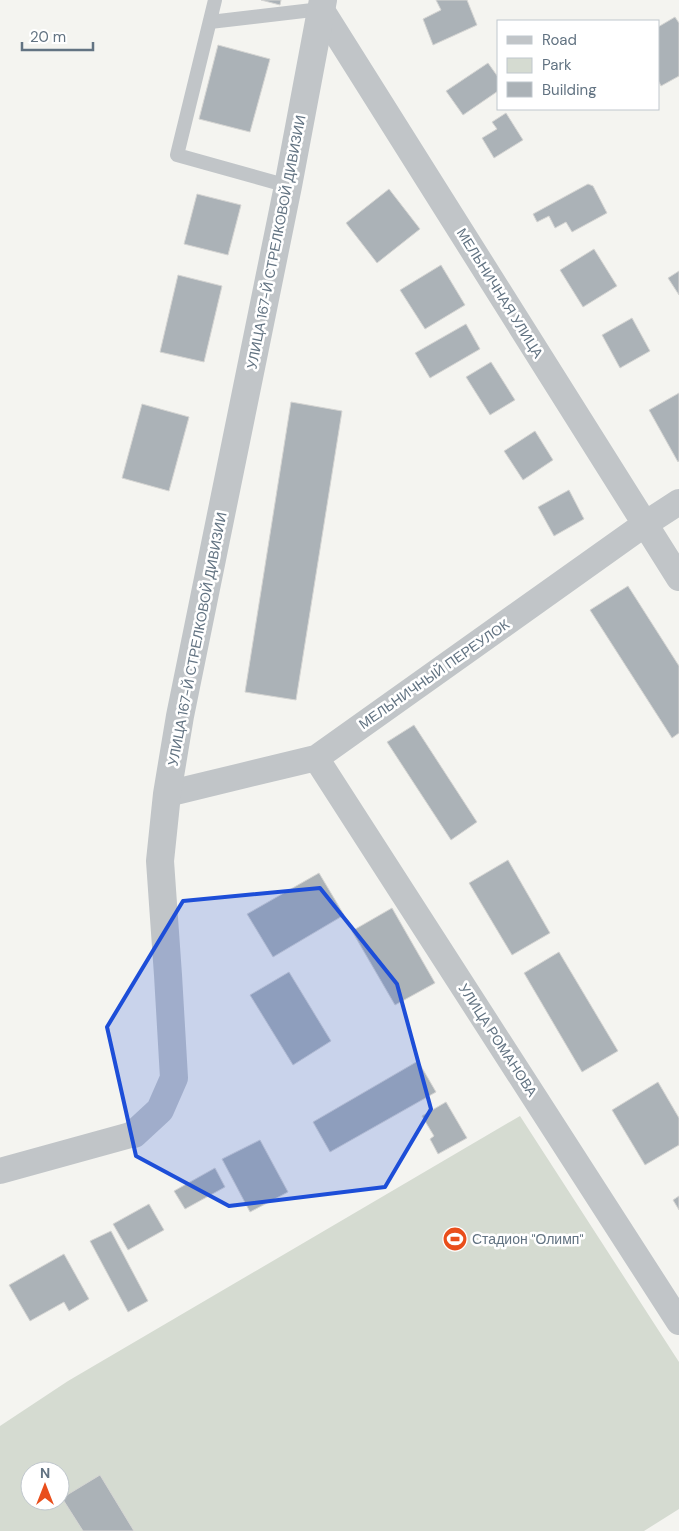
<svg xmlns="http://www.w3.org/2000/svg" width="679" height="1531" viewBox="0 0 679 1531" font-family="'DM Sans',sans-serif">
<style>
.green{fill:#d5dbd1;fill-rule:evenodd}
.building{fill:#abb2b7;stroke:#d5d5d3}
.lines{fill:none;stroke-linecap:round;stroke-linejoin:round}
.service{stroke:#c1c5c8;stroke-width:14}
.minor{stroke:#c1c5c8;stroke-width:26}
.tertiary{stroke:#c1c5c8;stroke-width:28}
.marked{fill:#1d4ed8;fill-opacity:0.2;stroke:#1d4ed8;stroke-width:4;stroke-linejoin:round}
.labels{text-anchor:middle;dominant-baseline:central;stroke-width:5;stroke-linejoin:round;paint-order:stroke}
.street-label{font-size:14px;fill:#627382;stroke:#fff}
.poi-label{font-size:14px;fill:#627382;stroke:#fff;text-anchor:start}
</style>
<rect width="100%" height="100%" fill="#f4f4f0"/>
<!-- green -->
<path class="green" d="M 520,1116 L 679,1362 L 679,1509 L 644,1531 L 0,1531 L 0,1426 L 68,1381 ZM 30,1471 L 60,1471 L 60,1501 L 30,1501 Z"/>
<!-- building -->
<path class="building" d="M 261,0 L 281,0 L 280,5 Z
M 436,0 L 467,0 L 477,25 L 433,45 L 423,19 L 441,10 Z
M 675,17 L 679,23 L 679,76 L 661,86 L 658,80 L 658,27 Z
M 218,45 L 270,59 L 250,132 L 199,119 Z
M 488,63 L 498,77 L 498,91 L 463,115 L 446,91 Z
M 506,113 L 523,140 L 494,158 L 482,138 L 497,129 L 492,122 Z
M 588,184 L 593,186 L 607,213 L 572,232 L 566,222 L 555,228 L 549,216 L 537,222 L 533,214 Z
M 389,189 L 420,229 L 377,263 L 346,223 Z
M 197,194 L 241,205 L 228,255 L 184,244 Z
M 594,249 L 617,286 L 583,307 L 560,270 Z
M 441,265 L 465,305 L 425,329 L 400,290 Z
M 679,271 L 679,295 L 668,278 Z
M 178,275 L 222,286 L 204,362 L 160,352 Z
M 632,318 L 650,351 L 620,368 L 602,335 Z
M 466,324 L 480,349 L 430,378 L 415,353 Z
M 491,362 L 515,400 L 490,415 L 466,377 Z
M 679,393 L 679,461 L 678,462 L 649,410 Z
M 291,402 L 342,411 L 296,700 L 245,692 Z
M 142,404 L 189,417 L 169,491 L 122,478 Z
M 535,431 L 553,460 L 523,480 L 504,451 Z
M 569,490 L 584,519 L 554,536 L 538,507 Z
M 628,586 L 679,666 L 679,733 L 672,738 L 590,610 Z
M 414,725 L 477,822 L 451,840 L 387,742 Z
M 508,860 L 550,933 L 512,955 L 469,883 Z
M 319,873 L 344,915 L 273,957 L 247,914 Z
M 392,908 L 435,983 L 395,1005 L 352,931 Z
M 559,952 L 618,1051 L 582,1072 L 524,973 Z
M 289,972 L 331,1041 L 293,1065 L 250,995 Z
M 418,1061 L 436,1092 L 330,1152 L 313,1122 Z
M 658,1082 L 679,1118 L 679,1145 L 645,1165 L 612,1110 Z
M 446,1102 L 467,1138 L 438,1154 L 430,1139 L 434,1136 L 422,1116 Z
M 260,1140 L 288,1192 L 250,1212 L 222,1159 Z
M 215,1168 L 225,1187 L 185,1209 L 174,1191 Z
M 679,1196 L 679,1210 L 673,1200 Z
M 149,1204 L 164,1230 L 128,1250 L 113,1224 Z
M 111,1231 L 148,1301 L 128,1312 L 90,1241 Z
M 64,1254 L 89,1299 L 69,1311 L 64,1302 L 30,1321 L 9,1285 Z
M 100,1475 L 134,1531 L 83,1531 L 62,1498 Z"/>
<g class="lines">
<!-- service -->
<path class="service" d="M 215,0 L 177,155 L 288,186
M 210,22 L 321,9"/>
<!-- minor -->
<path class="minor" d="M 321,9 L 679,578
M 316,758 L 679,1322
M 167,794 L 316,758 L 645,524 L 679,502
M 0,1171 L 134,1134"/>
<!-- tertiary -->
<path class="tertiary" d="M 134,1134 L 160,1110 L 174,1078 L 168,975 L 160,861 L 167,794 L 180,716 L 288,186 L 323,0"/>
</g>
<!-- marked area -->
<path class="marked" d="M 320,888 L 397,984 L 431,1109 L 385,1187 L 229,1206 L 136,1156 L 107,1027 L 183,901 Z"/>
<!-- icons -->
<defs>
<symbol id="stadium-disc" viewBox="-11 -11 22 22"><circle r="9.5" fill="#e94e1b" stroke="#fff"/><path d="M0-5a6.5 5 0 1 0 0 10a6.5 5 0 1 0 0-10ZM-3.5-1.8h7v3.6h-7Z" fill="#fff"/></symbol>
</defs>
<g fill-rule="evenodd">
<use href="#stadium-disc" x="441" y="1225" width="28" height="28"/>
</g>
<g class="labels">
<!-- street labels -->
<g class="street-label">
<text transform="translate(276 242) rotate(-79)">УЛИЦА 167-Й СТРЕЛКОВОЙ ДИВИЗИИ</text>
<text transform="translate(500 293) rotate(58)">МЕЛЬНИЧНАЯ УЛИЦА</text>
<text transform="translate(197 639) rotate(-79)">УЛИЦА 167-Й СТРЕЛКОВОЙ ДИВИЗИИ</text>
<text transform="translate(434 674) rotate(-35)">МЕЛЬНИЧНЫЙ ПЕРЕУЛОК</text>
<text transform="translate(498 1040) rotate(57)">УЛИЦА РОМАНОВА</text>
</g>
<!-- poi labels -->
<g class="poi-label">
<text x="472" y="1239">Стадион "Олимп"</text>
</g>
</g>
<!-- legend -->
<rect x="497" y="20" width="162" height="90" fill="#ffffff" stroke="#c0c7cd"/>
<rect x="507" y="36" width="25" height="8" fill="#c1c5c8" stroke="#c0c7cd"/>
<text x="542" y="45" font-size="15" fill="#627382">Road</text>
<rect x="507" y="58" width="25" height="15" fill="#d5dbd1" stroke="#c0c7cd"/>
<text x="542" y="70" font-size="15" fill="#627382">Park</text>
<rect x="507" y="82" width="25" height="15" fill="#abb2b7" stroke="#c0c7cd"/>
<text x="542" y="95" font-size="15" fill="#627382">Building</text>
<!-- north arrow -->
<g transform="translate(45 1486)"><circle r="24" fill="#ffffff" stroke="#c0c7cd"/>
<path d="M0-4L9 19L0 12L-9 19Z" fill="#e94e1b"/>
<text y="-8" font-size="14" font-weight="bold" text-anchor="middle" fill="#627382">N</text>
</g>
<!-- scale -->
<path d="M22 42v8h71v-8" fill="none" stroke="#627382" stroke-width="2.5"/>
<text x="30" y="42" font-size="15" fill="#627382" stroke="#ffffff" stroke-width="4" paint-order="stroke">20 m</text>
</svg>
